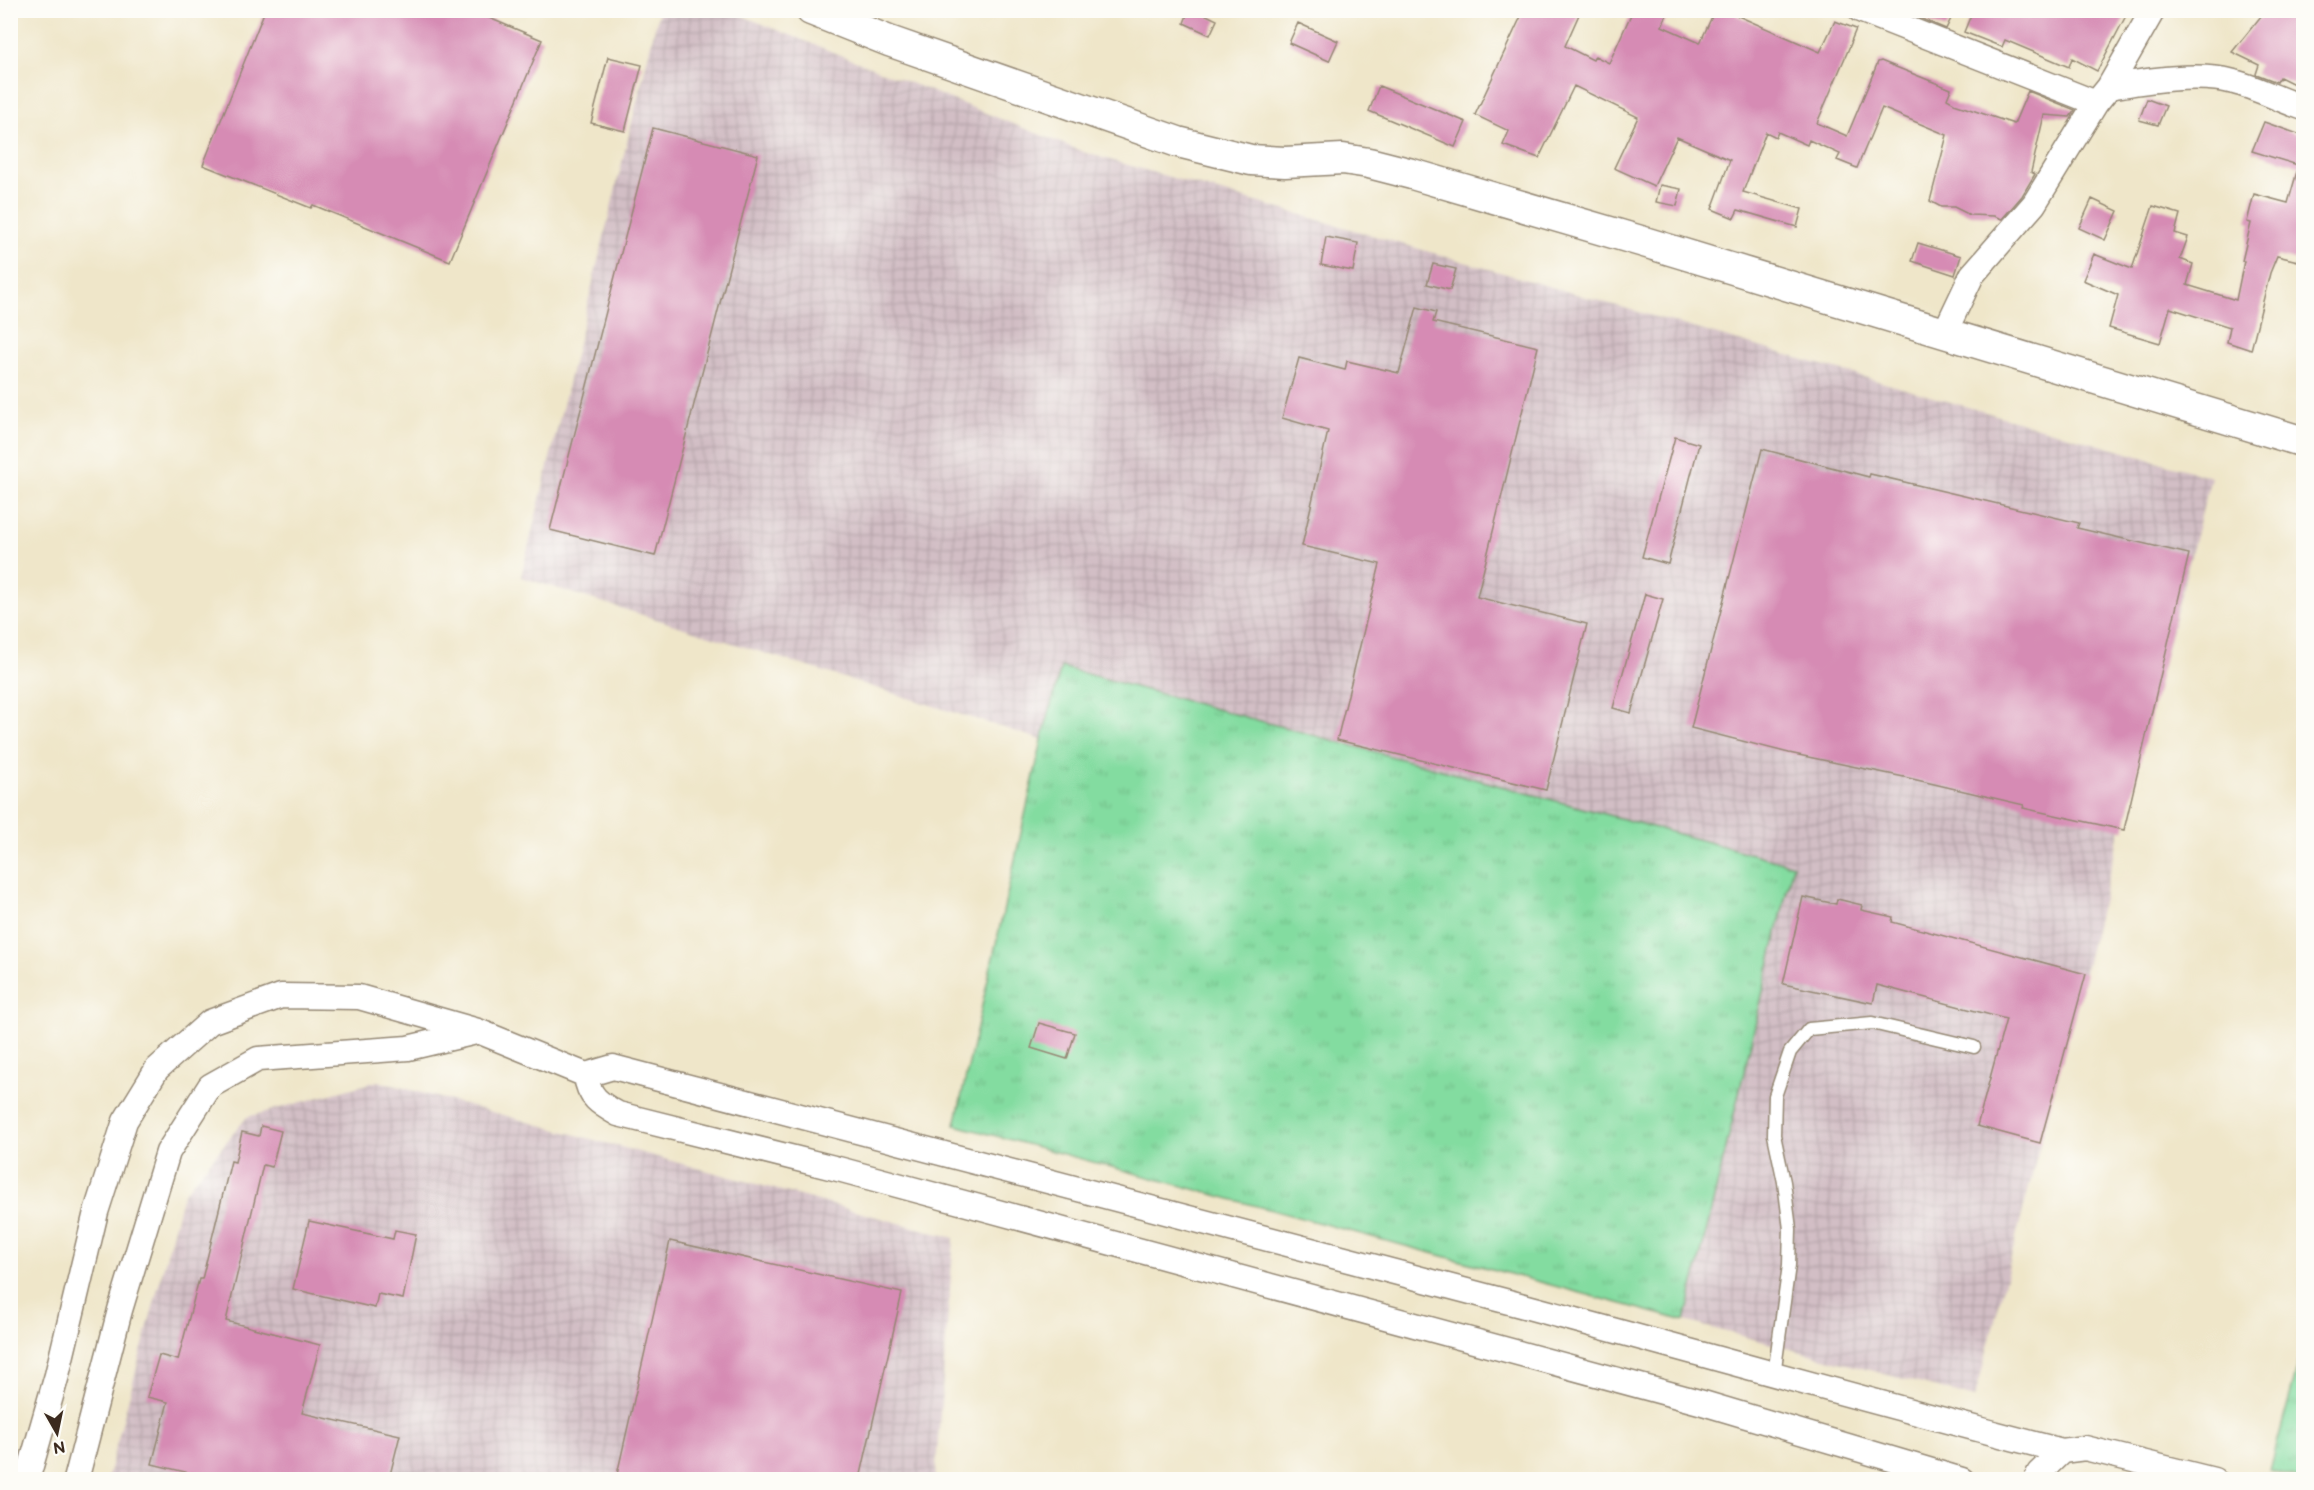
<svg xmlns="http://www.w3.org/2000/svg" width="2314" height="1490" viewBox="0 0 2314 1490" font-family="'Balsamiq Sans',sans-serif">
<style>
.industrial{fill:url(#industrial-grid)}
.grass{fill:url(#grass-tufts);stroke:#5f835f;stroke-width:1.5}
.building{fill:#d68bb4}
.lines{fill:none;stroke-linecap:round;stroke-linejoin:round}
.service-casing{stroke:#958874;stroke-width:15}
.minor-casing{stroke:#958874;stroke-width:27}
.tertiary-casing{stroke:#958874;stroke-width:33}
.service{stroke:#fff;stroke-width:12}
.minor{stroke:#fff;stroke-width:24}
.tertiary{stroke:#fff;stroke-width:30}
</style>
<defs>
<pattern id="industrial-grid" width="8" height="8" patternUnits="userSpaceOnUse" patternTransform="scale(1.5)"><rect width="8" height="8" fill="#d2bec5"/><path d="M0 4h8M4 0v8" fill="none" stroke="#b5a3a9"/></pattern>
<pattern id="grass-tufts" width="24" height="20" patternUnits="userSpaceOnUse" patternTransform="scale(1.5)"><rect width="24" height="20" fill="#83dca0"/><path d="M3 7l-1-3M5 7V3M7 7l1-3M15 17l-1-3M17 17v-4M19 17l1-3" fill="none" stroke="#72bd89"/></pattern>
</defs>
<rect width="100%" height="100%" fill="#fdfcf7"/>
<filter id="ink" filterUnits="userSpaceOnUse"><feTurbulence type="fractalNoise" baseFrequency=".0167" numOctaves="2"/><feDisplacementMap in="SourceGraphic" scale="12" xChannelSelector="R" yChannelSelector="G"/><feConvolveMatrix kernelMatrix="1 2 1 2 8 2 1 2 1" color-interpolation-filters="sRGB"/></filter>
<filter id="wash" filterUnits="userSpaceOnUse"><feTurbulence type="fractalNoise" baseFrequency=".008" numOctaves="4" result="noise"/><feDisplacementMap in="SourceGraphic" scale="24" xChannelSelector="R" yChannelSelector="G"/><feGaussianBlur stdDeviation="1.35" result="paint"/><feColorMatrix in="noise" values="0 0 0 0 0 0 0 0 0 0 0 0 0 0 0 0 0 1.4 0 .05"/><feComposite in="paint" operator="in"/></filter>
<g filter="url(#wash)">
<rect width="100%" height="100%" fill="#efe6c9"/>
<!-- industrial -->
<path class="industrial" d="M 659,11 L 730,11 L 1086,153 L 2211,477 L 1975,1398 L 1685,1321 L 1792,865 L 1061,667 L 1042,740 L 521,577 Z
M 378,1081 L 954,1238 L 935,1479 L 107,1480 L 183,1194 L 247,1117 Z
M 1888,1468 L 1945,1480 L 1888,1480 Z"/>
<!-- grass -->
<path class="grass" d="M 1061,667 L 1793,865 L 1685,1321 L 955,1125 L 1042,740 Z
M 2303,1347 L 2304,1479 L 2303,1480 L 2270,1470 Z"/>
<g id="blocks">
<!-- building -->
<path class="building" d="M 265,10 L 470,10 L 542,40 L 450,261 L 313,205 L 311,208 L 203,165 Z
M 1189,10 L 1196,10 L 1217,20 L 1210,35 L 1184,23 Z
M 1524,10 L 1581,10 L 1565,46 L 1593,60 L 1595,56 L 1609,63 L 1633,10 L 1669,10 L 1662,26 L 1700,43 L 1715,10 L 1738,10 L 1736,15 L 1820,52 L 1835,21 L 1856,29 L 1851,41 L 1852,41 L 1817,123 L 1847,136 L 1878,62 L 1881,61 L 1951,89 L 1947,99 L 1954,103 L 1954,104 L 2014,124 L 2028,91 L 2075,110 L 2070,117 L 2044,115 L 2031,172 L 2035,174 L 2022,196 L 2002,219 L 1994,216 L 1970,215 L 1954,207 L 1941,207 L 1930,201 L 1947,135 L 1882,108 L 1857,168 L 1837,160 L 1840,154 L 1809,140 L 1807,145 L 1778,132 L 1776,137 L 1766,132 L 1743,192 L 1802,209 L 1797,227 L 1738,210 L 1734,218 L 1712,209 L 1730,160 L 1677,137 L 1654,186 L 1614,168 L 1638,117 L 1574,86 L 1539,158 L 1503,145 L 1509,131 L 1475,115 Z
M 1900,10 L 1955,10 L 1946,29 Z
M 1973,10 L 2129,10 L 2097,71 L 2072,58 L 2069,67 L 2005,40 L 2002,47 L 1964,32 Z
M 2266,10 L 2291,10 L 2304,20 L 2304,89 L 2280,77 L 2277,82 L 2256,74 L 2259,65 L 2232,52 Z
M 1298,23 L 1338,41 L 1329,61 L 1289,43 Z
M 608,57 L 642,65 L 625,131 L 591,123 Z
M 1379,86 L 1466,122 L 1455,147 L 1369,111 Z
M 2147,99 L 2166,106 L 2158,125 L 2139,120 Z
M 2264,122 L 2304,136 L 2304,167 L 2252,151 Z
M 653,128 L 758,155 L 655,556 L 550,530 Z
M 2298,168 L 2304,168 L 2304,236 L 2302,236 L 2298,261 L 2277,256 L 2270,273 L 2251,350 L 2227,342 L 2230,327 L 2170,308 L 2160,343 L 2109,328 L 2118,295 L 2083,280 L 2094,254 L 2132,269 L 2153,206 L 2180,214 L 2175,233 L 2188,237 L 2180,259 L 2193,264 L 2187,285 L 2236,300 L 2244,261 L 2242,261 L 2251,223 L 2247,222 L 2254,194 L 2288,203 Z
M 1660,185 L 1681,189 L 1677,206 L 1656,202 Z
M 2092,199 L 2118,211 L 2105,240 L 2079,228 Z
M 1326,237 L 1358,243 L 1353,271 L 1321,265 Z
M 1918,243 L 1961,256 L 1955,275 L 1912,261 Z
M 1433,264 L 1456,269 L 1450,290 L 1427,284 Z
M 1417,307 L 1436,312 L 1433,322 L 1538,347 L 1477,597 L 1587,624 L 1546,790 L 1337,740 L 1380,564 L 1302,546 L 1328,431 L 1282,418 L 1299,358 L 1345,370 L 1347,361 L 1399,373 Z
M 1675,437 L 1699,444 L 1668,564 L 1642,557 Z
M 1762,449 L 1869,477 L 1870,474 L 2079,523 L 2077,528 L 2189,554 L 2124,830 L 2023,808 L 2024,805 L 1904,777 L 1789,753 L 1691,728 Z
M 1645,594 L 1663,599 L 1631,713 L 1613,708 Z
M 1803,897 L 1836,904 L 1837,899 L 1862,905 L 1861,910 L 1893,917 L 1892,922 L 2086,974 L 2040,1143 L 1977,1126 L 2006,1019 L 1877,985 L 1873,1003 L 1783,984 Z
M 1039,1023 L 1075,1033 L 1067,1059 L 1031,1048 Z
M 261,1126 L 281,1131 L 272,1167 L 263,1165 L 226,1321 L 320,1345 L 302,1413 L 400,1435 L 389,1479 L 214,1479 L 152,1464 L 168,1402 L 147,1397 L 159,1355 L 178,1360 L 199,1279 L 202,1279 L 231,1161 L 235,1162 L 242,1132 L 259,1136 Z
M 309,1221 L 393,1239 L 395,1230 L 416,1234 L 403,1299 L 378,1294 L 375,1308 L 293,1289 Z
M 670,1241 L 902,1293 L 860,1479 L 616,1479 Z"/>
</g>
</g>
<g filter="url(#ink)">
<use href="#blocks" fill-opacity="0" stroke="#958874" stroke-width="1.5"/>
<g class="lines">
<defs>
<path id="service" d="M 1774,1375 L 1789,1265 L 1790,1229 L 1784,1182 L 1774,1135 L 1775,1096 L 1790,1052 L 1809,1029 L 1872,1023 L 1974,1047"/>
<path id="minor" d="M 1860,10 L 2096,103
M 2109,87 C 2144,81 2199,72 2234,82 C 2257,88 2280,100 2304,108
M 1944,334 L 1972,275 L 2034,204 L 2096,103 L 2109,87 L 2153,10
M 586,1075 C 588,1097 600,1104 618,1114 L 842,1170 L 1703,1403 L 1962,1480
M 27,1480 L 57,1375 L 96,1212 L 125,1121 L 157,1069 L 210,1022 L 281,996 L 359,997 L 478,1031 L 586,1075 L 613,1067 C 917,1146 1221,1225 1524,1306 C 1703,1354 1882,1405 2062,1451
M 76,1480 L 120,1310 L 168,1152 L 210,1086 L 258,1059 L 408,1048 L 476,1032
M 2036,1480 L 2039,1473 L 2062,1451 L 2085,1448 L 2214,1480"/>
<path id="tertiary" d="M 811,10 L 889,41 L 1178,142 L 1251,160 L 1285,162 L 1343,159 L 1369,163 L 1412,174 L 1644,242 L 2304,442"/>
</defs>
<!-- service casing -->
<use href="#service" class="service-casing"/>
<!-- minor casing -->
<use href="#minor" class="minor-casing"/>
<!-- tertiary casing -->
<use href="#tertiary" class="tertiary-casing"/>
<!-- service -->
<use href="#service" class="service"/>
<!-- minor -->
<use href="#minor" class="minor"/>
<!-- tertiary -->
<use href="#tertiary" class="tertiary"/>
</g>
</g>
<!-- margin -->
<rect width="2314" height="1490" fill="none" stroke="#fdfcf7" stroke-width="36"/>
<!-- north arrow -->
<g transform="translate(57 1433) rotate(171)" stroke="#fdfcf7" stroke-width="4.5" paint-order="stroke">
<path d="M0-4.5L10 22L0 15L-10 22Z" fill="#3b2a1e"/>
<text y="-9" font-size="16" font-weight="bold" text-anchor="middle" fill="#3b2a1e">N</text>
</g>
</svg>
